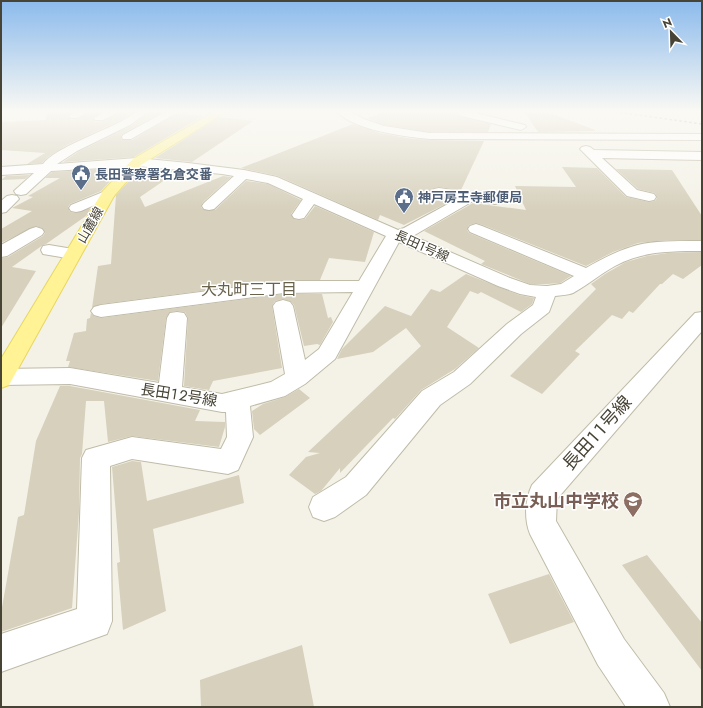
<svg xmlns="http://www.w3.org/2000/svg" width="703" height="708" viewBox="0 0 703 708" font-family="Jost,'Noto Sans JP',sans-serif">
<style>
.building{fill:#d6d0bc}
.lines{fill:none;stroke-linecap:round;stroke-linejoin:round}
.minor-casing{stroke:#c0bca9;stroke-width:2}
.major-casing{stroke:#e8d761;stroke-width:2}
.minor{fill:#fff;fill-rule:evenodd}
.major{fill:#fff395;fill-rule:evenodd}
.rail{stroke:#969696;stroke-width:1.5;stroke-dasharray:2.5 2.5;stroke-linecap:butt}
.labels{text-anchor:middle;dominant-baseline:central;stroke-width:3;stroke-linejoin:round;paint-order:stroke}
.far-service-label{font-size:13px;font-weight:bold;fill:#4e5e75;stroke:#fff;text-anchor:start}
.far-street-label{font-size:13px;fill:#474335;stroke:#fff}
.street-label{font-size:15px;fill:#474335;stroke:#fff}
.neighbourhood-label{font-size:16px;fill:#6a634c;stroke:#fff}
.near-street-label{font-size:18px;fill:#474335;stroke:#fff}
.near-education-label{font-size:18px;font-weight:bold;fill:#785e54;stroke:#fff;text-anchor:end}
</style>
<rect width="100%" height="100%" fill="#f4f2e7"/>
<!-- building -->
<path class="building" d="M 47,111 L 74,111 L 68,116 L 71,120 L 78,119 L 91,111 L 103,111 L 93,118 L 95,122 L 104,121 L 121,111 L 134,111 L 121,120 L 67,145 L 48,157 L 42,163 L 27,164 L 45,153 L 1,150 L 1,122 L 46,120 Z
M 150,111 L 164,111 L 122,134 L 121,136 L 122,140 L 132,140 L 181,111 L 193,111 L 187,114 L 203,116 L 134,157 L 63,162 L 78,152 L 131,126 Z
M 385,111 L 454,111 L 462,117 L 491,124 L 488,132 L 430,132 L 384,125 L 367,118 Z
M 524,111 L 545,111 L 595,130 L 595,131 L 538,132 Z
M 219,117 L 253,121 L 192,162 L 155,158 Z
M 353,124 L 380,133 L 407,138 L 430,140 L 484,141 L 461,190 L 439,187 L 434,188 L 431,191 L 434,196 L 453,200 L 404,225 L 380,215 L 378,220 L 278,176 L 241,168 Z
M 562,167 L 597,168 L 626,197 L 649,202 L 655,201 L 657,198 L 655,193 L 638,189 L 616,169 L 672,170 L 702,216 L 702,240 L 666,240 L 638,243 L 613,252 L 586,266 L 483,225 L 476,223 L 469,225 L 467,230 L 469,233 L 571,276 L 560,283 L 547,284 L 530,284 L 481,264 L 485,261 L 424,231 L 473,203 L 526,210 L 515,186 L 576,187 Z
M 122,168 L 101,191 L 70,204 L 68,207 L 70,212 L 76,213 L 91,208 L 86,216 L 46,244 L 43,245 L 12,267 L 36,271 L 1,328 L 1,258 L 8,257 L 43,236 L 45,233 L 42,228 L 36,226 L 1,243 L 1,229 L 32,211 L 12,208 L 33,197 L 28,196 L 60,178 L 45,178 L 52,172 Z
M 141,168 L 178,171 L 140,197 L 145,207 L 223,176 L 231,177 L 203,202 L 201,207 L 204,210 L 215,210 L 246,181 L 268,184 L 301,200 L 291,214 L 294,219 L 299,220 L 305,219 L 315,206 L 374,232 L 365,262 L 329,258 L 320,280 L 284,280 L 101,304 L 92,308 L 98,266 L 111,264 L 116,195 Z
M 30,175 L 25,179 L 1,180 L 6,176 Z
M 702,252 L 702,265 L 683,279 L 673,274 L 662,284 L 660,284 L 633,313 L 629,311 L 622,319 L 612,315 L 575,351 L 580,354 L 542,394 L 510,376 L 596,289 L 591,284 L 605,274 L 626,262 L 647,256 L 668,253 Z
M 466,274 L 519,295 L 534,298 L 532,304 L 521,312 L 481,292 L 478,294 L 470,291 L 447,327 L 479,348 L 455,369 L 421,390 L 395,419 L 393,418 L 340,473 L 340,468 L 321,491 L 315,494 L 289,475 L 306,457 L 320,453 L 308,452 L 421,346 L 406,328 L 373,352 L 337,359 L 342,349 L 385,306 L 411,316 L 431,289 L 440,292 Z
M 284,294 L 322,294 L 328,318 L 331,317 L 333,322 L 320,345 L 317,344 L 304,346 L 294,305 L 290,301 L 283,299 L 275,301 L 272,306 L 282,368 L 213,381 L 209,390 L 184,386 L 188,318 L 185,312 L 177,311 L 170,312 L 166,318 L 158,381 L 68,367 L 70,361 L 66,361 L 74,333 L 86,331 L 87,319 L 90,318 L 91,313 L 94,316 L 101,318 Z
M 60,386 L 70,386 L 200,410 L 195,421 L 225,422 L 225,427 L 219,447 L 132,436 L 108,442 L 104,401 L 86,401 L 82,454 L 80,458 L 79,512 L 72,608 L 1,632 L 1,613 L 18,517 L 24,515 L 36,441 Z
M 299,389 L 310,398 L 260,435 L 254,429 L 252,411 L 263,404 L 285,397 Z
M 132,461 L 141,462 L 147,501 L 239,475 L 244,503 L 153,529 L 166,611 L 123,630 L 117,563 L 120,562 L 112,467 Z
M 647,555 L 702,623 L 702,671 L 622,565 Z
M 549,574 L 574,622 L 510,644 L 488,594 Z
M 302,645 L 314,707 L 201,707 L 200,680 Z"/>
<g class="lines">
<defs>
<path id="minor" d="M 77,111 L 90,111 L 77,118 L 71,118 L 69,116 Z
M 106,111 L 120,111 L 103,120 L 95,120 L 94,118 Z
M 137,111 L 149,111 L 130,125 L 77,151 L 57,164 L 137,158 L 188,163 L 244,170 L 277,177 L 398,230 L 404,228 L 457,199 L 434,195 L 432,192 L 434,189 L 439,188 L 500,197 L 502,200 L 500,203 L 495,204 L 473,201 L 413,236 L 510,278 L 530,285 L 547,286 L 561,284 L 574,276 L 470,232 L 468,229 L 470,226 L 476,224 L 482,226 L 586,268 C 600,260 615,252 631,247 C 650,240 682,241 702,241 L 702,251 C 671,251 642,251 615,266 C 600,274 588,285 573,293 C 568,295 561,295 555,296 L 549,312 L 521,334 L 470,384 L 440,405 L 366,495 L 335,517 L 324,521 L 313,517 L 309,507 L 313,497 L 346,477 L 422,391 L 454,372 L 507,324 L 533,305 L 536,297 L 520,294 L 498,286 L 399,242 L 335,359 L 305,384 L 285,396 L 250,406 L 253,437 L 238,470 L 228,474 L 132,459 L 110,466 L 112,621 L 107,634 L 1,672 L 1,634 L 77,609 L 82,458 L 86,450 L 132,437 L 221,449 L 227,437 L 226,412 L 222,412 L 70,384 L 1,385 L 1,369 L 70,368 L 159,383 L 167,318 L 170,313 L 177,312 L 184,313 L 187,318 L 182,387 L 222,394 L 271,382 L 285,374 L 273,306 L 276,302 L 283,300 L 290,302 L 293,306 L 305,360 L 319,349 L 353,292 L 284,293 L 101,317 L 94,315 L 91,311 L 94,307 L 101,305 L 284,281 L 359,281 L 386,236 L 314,204 L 304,218 L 299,219 L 294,218 L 292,215 L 303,199 L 268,183 L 246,179 L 214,209 L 209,210 L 204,209 L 202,206 L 204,203 L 234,176 L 222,174 L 137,166 L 51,171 L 26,194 L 21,195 L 16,194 L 14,191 L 34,173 L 1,175 L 1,167 L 43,164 C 55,148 102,132 122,121 C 127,118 132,115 137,111 Z
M 167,111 L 180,111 L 131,139 L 123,139 L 122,137 L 123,135 Z
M 336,111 L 349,111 L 364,119 L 384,126 L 430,133 L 702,134 L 702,140 L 430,139 C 406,137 353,130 336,111 Z
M 455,111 L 467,111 L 525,125 L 526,127 L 521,130 L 462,116 Z
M 586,146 L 590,147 L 594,150 L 702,152 L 702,160 L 602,158 L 637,190 L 654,194 L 656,197 L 654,200 L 649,201 L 627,196 L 580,149 L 582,147 Z
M 108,190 L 113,191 L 115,194 L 113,197 L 81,211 L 76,212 L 71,211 L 69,208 L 71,205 Z
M 12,195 L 17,196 L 19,199 L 6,212 L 1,213 L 1,201 L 7,196 Z
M 36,227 L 42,229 L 44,232 L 42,235 L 7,256 L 1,257 L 1,245 L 30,229 Z
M 49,245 L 79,250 L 81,254 L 79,258 L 73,259 L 43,254 L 41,250 L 43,246 Z
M 702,312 L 702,331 L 557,499 L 556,521 L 624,639 L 664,693 L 670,707 L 626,707 L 598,665 L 530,534 C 524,519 525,500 532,485 L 695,313 Z"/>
<path id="major" d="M 215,111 L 227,111 L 141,165 L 114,196 L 9,385 L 1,388 L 1,359 L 103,191 L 133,159 Z"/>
</defs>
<!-- minor casing -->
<use href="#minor" class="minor-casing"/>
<!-- major casing -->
<use href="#major" class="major-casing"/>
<!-- minor -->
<use href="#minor" class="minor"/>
<!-- major -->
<use href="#major" class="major"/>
<!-- rail -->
<path class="rail" d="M 610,111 L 702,124"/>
</g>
<!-- sky -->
<linearGradient id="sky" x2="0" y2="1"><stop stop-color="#8bbaec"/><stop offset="0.53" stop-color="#faf9f4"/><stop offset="1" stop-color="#faf9f4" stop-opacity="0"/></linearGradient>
<rect width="703" height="210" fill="url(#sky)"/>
<!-- icons -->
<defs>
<symbol id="civic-pin" viewBox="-11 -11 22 30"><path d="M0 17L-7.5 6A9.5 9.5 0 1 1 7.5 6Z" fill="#5c6f8a" stroke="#fff"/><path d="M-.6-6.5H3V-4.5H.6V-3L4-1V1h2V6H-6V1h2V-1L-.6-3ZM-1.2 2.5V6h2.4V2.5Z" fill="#fff"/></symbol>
<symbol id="school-pin" viewBox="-11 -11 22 30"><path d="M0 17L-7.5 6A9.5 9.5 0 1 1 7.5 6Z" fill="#8d6e63" stroke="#fff"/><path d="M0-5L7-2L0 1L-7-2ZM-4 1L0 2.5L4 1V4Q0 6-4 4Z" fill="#fff"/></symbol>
</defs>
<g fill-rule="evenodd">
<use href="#civic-pin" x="70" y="163" width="22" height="30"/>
<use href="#civic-pin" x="393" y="186" width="22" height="30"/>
<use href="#school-pin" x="622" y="490" width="22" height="30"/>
</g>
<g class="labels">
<!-- far-service labels -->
<g class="far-service-label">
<text x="95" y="174">長田警察署名倉交番</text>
<text x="418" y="197">神戸房王寺郵便局</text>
</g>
<!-- far-street labels -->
<g class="far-street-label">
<text transform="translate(90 225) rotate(-60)">山麓線</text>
<text transform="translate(422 246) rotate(24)">長田1号線</text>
</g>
<!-- street labels -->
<g class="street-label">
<text transform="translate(179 395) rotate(9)">長田１２号線</text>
</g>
<!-- neighbourhood labels -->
<g class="neighbourhood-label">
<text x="249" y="289">大丸町三丁目</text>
</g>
<!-- near-street labels -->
<g class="near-street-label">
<text transform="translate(597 433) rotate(-48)">長田１１号線</text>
</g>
<!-- near-education labels -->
<g class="near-education-label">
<text x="619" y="501">市立丸山中学校</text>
</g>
</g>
<!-- border -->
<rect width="703" height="708" fill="none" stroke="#474335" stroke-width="4"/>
<!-- north arrow -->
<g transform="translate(671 32) rotate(337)" stroke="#ffffff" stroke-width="3" paint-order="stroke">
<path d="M0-3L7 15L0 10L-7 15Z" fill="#474335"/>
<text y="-6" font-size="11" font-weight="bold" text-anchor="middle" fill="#474335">N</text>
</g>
</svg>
